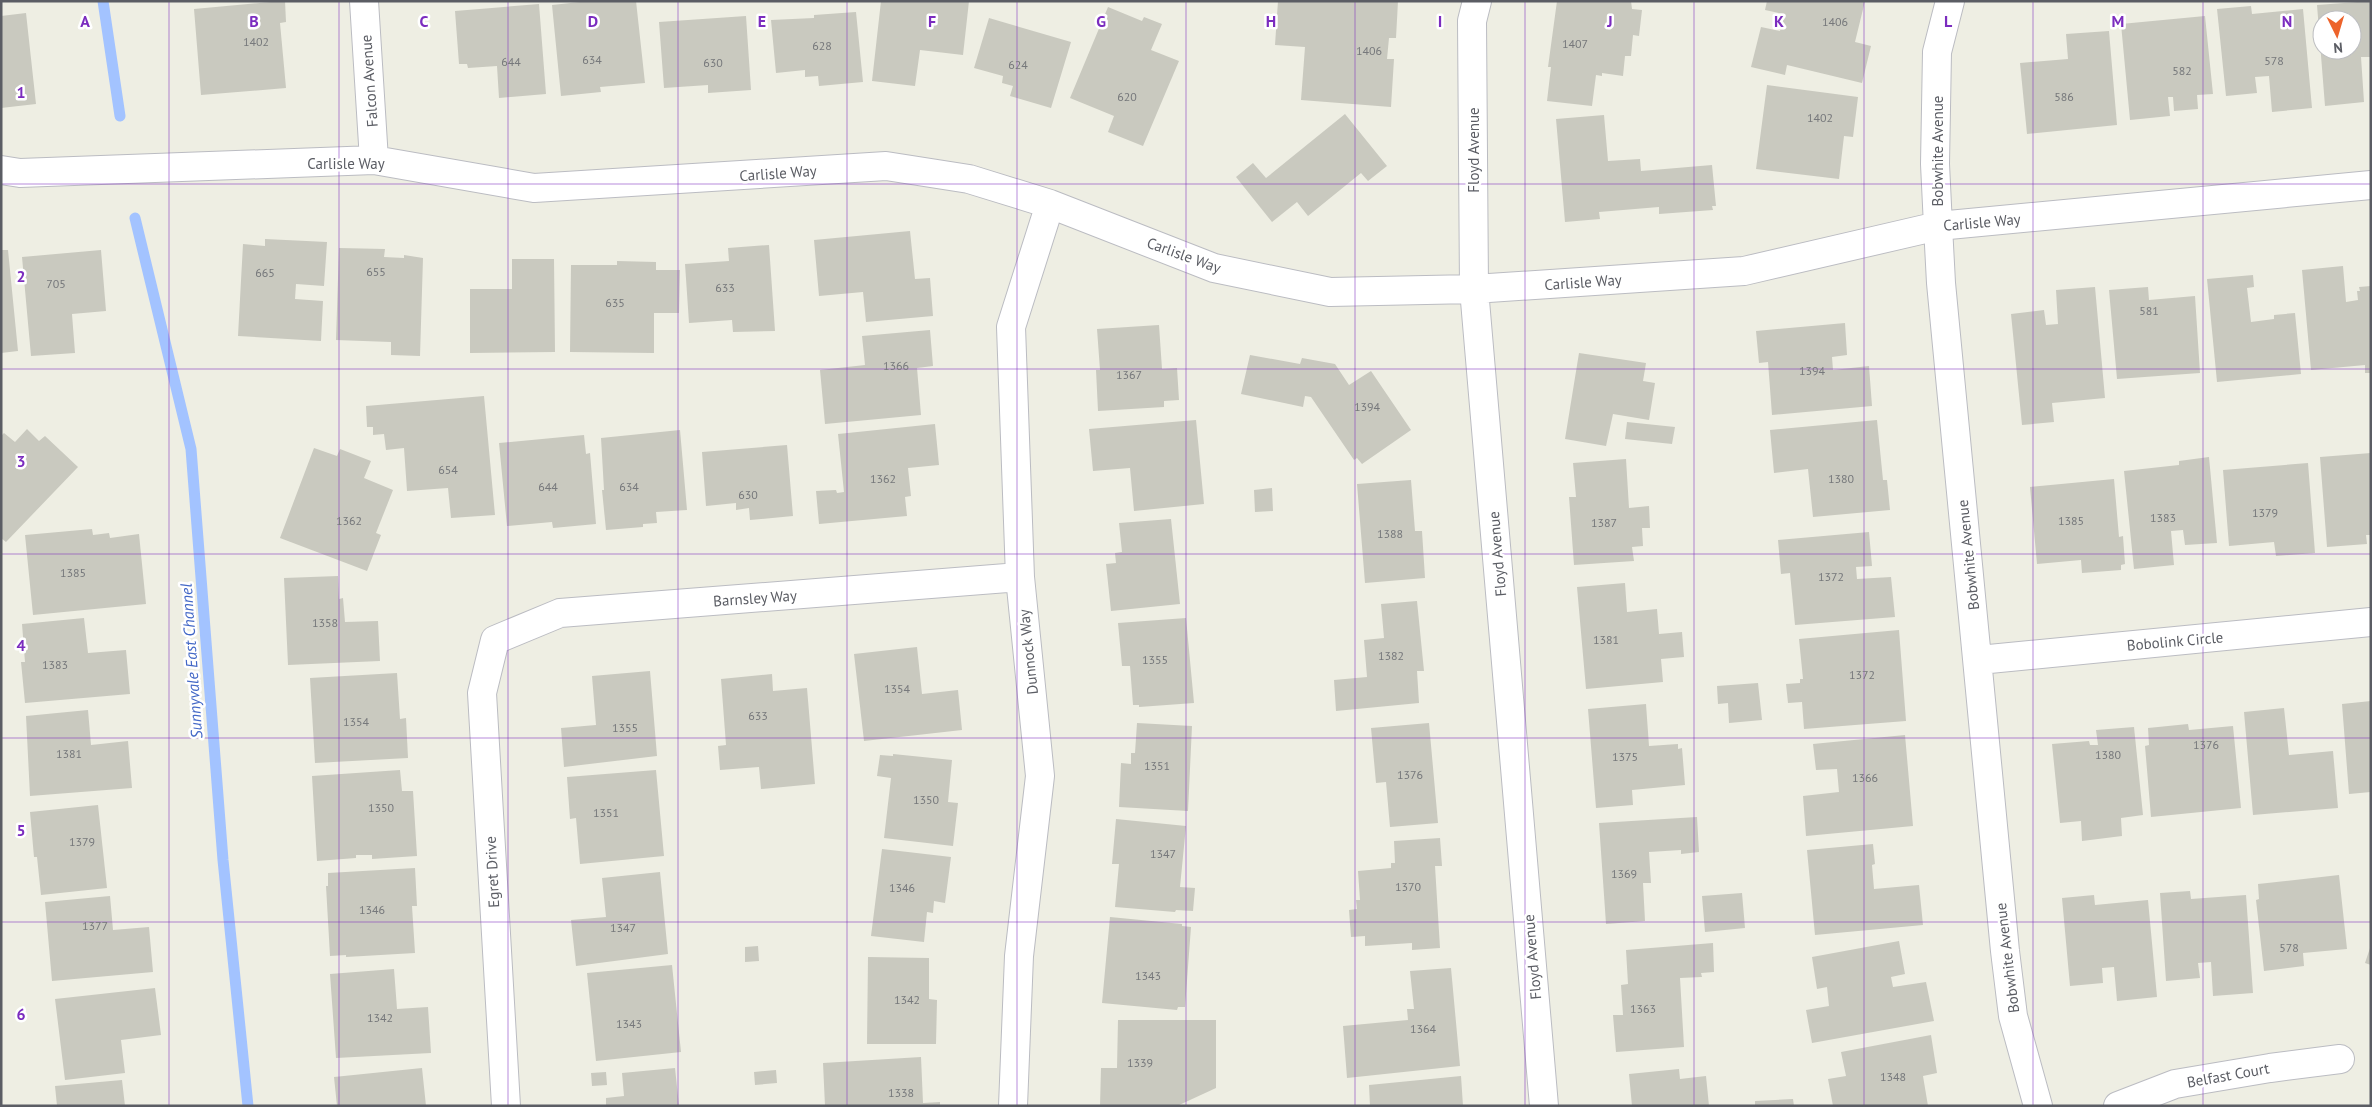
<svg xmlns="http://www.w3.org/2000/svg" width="2372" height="1107" viewBox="0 0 2372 1107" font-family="'PT Sans',sans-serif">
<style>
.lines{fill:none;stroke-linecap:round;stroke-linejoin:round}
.stream{stroke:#a3c3ff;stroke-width:11}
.building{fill:#c9c9bf;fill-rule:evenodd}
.minor-casing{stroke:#bbbcc2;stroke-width:30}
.minor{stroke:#fff;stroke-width:28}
.grid{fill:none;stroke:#7b2cbf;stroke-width:1;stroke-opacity:0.55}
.labels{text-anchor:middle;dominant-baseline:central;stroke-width:5;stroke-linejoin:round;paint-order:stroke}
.number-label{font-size:12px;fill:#76787b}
.street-label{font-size:15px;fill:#5b5d64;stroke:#fff}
.water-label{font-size:16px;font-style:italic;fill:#4267c6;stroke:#fff}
.grid-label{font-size:16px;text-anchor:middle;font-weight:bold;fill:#7b2cbf;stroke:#fff;stroke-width:5;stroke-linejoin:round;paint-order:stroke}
</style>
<rect width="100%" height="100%" fill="#eeeee3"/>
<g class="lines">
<!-- stream -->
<path class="stream" d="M 103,1 L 120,116
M 135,218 L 191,449 L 223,860 L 248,1106"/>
</g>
<!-- building -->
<path class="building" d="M 282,1 L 285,1 L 286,22 L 280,23 L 286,88 L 201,95 L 194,9 Z
M 589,1 L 636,1 L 645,83 L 600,87 L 601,92 L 561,96 L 552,5 Z
M 881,1 L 969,1 L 963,55 L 920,50 L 915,86 L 872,81 Z
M 1278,1 L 1398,1 L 1396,38 L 1389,38 L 1387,59 L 1394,59 L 1391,107 L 1301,100 L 1305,47 L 1275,45 Z
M 1557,1 L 1631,1 L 1632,9 L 1642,10 L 1639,36 L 1633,35 L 1631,56 L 1625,56 L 1623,76 L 1602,73 L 1602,76 L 1596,75 L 1592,106 L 1547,101 L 1551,67 L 1548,67 Z
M 1767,1 L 1865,1 L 1855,42 L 1871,46 L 1862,83 L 1787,65 L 1785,75 L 1751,67 L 1761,27 L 1780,31 L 1784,14 L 1765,10 Z
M 2371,1 L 2371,57 L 2361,57 L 2364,102 L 2325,106 L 2317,5 ZM 2322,20 L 2352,20 L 2352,50 L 2322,50 Z
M 539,4 L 546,94 L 499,98 L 497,66 L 468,68 L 467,64 L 459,64 L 455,11 Z
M 2251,6 L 2252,14 L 2303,9 L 2312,108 L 2272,112 L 2269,76 L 2255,77 L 2257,93 L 2226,96 L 2217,9 Z
M 1108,7 L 1142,21 L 1144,17 L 1162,24 L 1151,50 L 1179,61 L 1143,146 L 1108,132 L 1114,116 L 1070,98 Z
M 856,12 L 863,82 L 819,86 L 818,76 L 805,77 L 805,70 L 776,73 L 771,20 L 814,18 L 814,15 Z
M 26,13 L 36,104 L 1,108 L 1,16 Z
M 746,16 L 751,90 L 708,93 L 708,85 L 664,88 L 659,22 Z
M 2205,16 L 2213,94 L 2197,95 L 2198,109 L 2174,111 L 2173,97 L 2168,97 L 2170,116 L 2130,120 L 2121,24 Z
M 989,18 L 1071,42 L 1051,108 L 1010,96 L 1013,86 L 1002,83 L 1003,76 L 974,68 Z
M 2109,31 L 2117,125 L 2027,134 L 2020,63 L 2068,59 L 2066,34 Z
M 1767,85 L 1858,97 L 1853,137 L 1844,136 L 1839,179 L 1756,169 Z
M 1345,114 L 1387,166 L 1368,181 L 1361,173 L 1308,216 L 1297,202 L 1272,222 L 1236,177 L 1253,163 L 1266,178 Z
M 1604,115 L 1608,161 L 1640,159 L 1641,171 L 1712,165 L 1716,206 L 1712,206 L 1713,210 L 1659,214 L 1659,207 L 1599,212 L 1600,219 L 1565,222 L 1556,119 Z
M 910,231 L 915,279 L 930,278 L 933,316 L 866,322 L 863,292 L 819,296 L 814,240 Z
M 265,239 L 327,242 L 324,286 L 296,284 L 295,299 L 323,301 L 321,341 L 238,336 L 243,244 L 265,246 Z
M 769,245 L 775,331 L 733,332 L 732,320 L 689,323 L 685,264 L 729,261 L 728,248 Z
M 339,248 L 385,249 L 384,257 L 404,258 L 404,255 L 423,258 L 420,356 L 391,355 L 391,342 L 336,340 Z
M 1,250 L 8,250 L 18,351 L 1,353 Z
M 101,250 L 106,311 L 72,314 L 75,353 L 31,356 L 22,257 Z
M 512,259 L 554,259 L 555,352 L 470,353 L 470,289 L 512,289 Z
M 617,261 L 656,262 L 656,270 L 680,270 L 679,313 L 654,313 L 654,353 L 570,352 L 571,265 L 617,265 Z
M 2343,266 L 2346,302 L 2358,300 L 2357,291 L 2360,291 L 2359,287 L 2371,286 L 2371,373 L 2365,373 L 2365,365 L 2311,370 L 2302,270 Z
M 2253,275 L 2254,287 L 2247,288 L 2251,322 L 2274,319 L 2274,315 L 2295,313 L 2301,374 L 2217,382 L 2207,279 Z
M 2095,287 L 2105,398 L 2052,403 L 2054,422 L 2022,425 L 2011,314 L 2044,310 L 2046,325 L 2058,324 L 2056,290 Z
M 2148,287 L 2149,300 L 2195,296 L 2200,373 L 2117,379 L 2109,290 Z
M 1845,323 L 1847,355 L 1832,357 L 1833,370 L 1869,366 L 1872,406 L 1772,415 L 1768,362 L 1759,363 L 1756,331 Z
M 1159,325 L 1162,369 L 1177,368 L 1179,400 L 1164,401 L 1164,407 L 1098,411 L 1096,370 L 1100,370 L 1097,329 Z
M 930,330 L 933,366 L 917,368 L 921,415 L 825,424 L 820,370 L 865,365 L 862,336 Z
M 1579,353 L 1646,363 L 1643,381 L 1655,383 L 1649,420 L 1613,414 L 1606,446 L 1565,439 Z
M 1250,355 L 1300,364 L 1302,358 L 1335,364 L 1349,385 L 1371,371 L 1411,430 L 1362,464 L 1357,458 L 1354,460 L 1311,397 L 1305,396 L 1303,407 L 1241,394 Z
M 484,396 L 495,515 L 451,518 L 448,488 L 407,491 L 404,448 L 386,450 L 384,434 L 373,435 L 373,427 L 367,427 L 366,406 Z
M 1196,420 L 1204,504 L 1134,511 L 1130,468 L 1093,471 L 1089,429 Z
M 1877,420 L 1883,480 L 1887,480 L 1890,510 L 1813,517 L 1808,469 L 1774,473 L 1770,430 Z
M 1627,422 L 1675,427 L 1672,444 L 1625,439 Z
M 935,424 L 939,465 L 908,468 L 911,496 L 905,497 L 907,516 L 819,524 L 816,491 L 836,490 L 837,493 L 844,492 L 838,434 Z
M 27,429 L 39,441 L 45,436 L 78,467 L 6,542 L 1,538 L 1,436 L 4,433 L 15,442 Z
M 680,430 L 687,510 L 656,512 L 657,523 L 643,524 L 643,527 L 606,530 L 602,490 L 604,490 L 601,438 Z
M 584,435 L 586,454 L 590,453 L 596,524 L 553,528 L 552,522 L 507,526 L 499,443 Z
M 787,445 L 793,516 L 750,520 L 749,508 L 736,510 L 736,503 L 706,506 L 702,452 Z
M 314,448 L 337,456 L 340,449 L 371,461 L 364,478 L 393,490 L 376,533 L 381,535 L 367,571 L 280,538 Z
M 2371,453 L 2371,535 L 2366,535 L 2367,544 L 2327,547 L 2320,457 Z
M 2209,457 L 2217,543 L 2185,545 L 2183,530 L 2171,531 L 2174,565 L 2134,569 L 2124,471 L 2179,465 L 2179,461 Z
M 1626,459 L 1629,508 L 1649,506 L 1650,528 L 1642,528 L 1643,546 L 1632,547 L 1634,561 L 1574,565 L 1569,497 L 1576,497 L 1573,463 Z
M 2308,463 L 2315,553 L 2276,556 L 2274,542 L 2229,546 L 2223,470 Z
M 2114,479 L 2119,537 L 2123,536 L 2125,564 L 2121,565 L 2121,570 L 2082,573 L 2081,560 L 2037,564 L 2030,487 Z
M 1411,480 L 1415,531 L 1422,531 L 1425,578 L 1365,583 L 1357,484 Z
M 1272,488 L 1273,511 L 1255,512 L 1254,490 Z
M 1171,519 L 1180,604 L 1111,611 L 1106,564 L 1116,563 L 1115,553 L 1122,552 L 1119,523 Z
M 92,529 L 93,535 L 109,533 L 110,538 L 139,534 L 146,604 L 33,615 L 25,535 Z
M 1869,532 L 1872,566 L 1856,567 L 1857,579 L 1891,577 L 1895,617 L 1795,625 L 1790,573 L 1781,574 L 1778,540 Z
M 338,576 L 339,599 L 343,598 L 345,622 L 378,621 L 380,661 L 288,665 L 284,578 Z
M 1625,583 L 1627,612 L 1657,609 L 1659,634 L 1682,632 L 1684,657 L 1661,659 L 1663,682 L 1586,689 L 1577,587 Z
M 1417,601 L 1424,671 L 1417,671 L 1419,703 L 1336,711 L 1334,680 L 1367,677 L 1364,640 L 1384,638 L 1381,604 Z
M 84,618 L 88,653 L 126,650 L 130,694 L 25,703 L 21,662 L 25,662 L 22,624 Z
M 1186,618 L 1194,703 L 1139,707 L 1139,705 L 1133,705 L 1130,666 L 1122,666 L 1118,623 Z
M 1899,630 L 1906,721 L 1804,729 L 1802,702 L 1788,703 L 1786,684 L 1800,683 L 1800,679 L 1803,679 L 1799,639 Z
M 917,647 L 922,694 L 958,690 L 962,730 L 864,741 L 854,654 Z
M 650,671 L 657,756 L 564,767 L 561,728 L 596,725 L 592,676 Z
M 397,673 L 400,719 L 406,718 L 408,758 L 315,763 L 310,678 Z
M 772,674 L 773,691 L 807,688 L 815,784 L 761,789 L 759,767 L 720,770 L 718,746 L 726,745 L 721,679 Z
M 1758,683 L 1762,720 L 1729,723 L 1728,703 L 1718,704 L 1717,686 Z
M 2371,701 L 2371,792 L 2349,794 L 2342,704 Z
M 1646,704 L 1649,746 L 1678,744 L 1678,749 L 1682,748 L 1685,785 L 1632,790 L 1633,805 L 1596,808 L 1588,709 Z
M 2284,708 L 2289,755 L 2333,751 L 2338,808 L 2253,815 L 2244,712 Z
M 88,710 L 91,745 L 128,741 L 132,788 L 30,796 L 26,716 Z
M 1137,723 L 1192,726 L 1188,811 L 1119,807 L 1121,763 L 1131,764 L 1131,753 L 1135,753 Z
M 1429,723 L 1438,823 L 1390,827 L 1386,782 L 1376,783 L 1371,728 Z
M 2188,724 L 2189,730 L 2233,726 L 2241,808 L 2151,817 L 2145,746 L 2149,745 L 2148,728 Z
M 2134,727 L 2143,815 L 2121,818 L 2122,836 L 2082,841 L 2081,821 L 2060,823 L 2052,744 L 2089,741 L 2090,745 L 2098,745 L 2096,730 Z
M 1905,735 L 1913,826 L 1806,836 L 1803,796 L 1839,792 L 1837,769 L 1816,770 L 1813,744 Z
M 893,754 L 952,760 L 948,802 L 958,803 L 953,846 L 884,838 L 891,778 L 877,776 L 880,755 L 893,756 Z
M 400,770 L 402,791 L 413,791 L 417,856 L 372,859 L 372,855 L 356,855 L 356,858 L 317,861 L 312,776 Z
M 656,770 L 664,856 L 580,864 L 576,818 L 570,819 L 567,777 Z
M 98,805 L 107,888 L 41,895 L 37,857 L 34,857 L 30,812 Z
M 1697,817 L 1699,852 L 1681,854 L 1681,850 L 1649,852 L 1651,883 L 1643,883 L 1645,921 L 1606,924 L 1599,823 Z
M 1116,819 L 1186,826 L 1180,887 L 1195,888 L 1193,911 L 1176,910 L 1175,912 L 1115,907 L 1119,864 L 1112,864 Z
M 1440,838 L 1442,866 L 1435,866 L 1440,948 L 1412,950 L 1412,943 L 1365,946 L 1365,936 L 1351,937 L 1349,910 L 1357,909 L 1356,900 L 1360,900 L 1358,871 L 1391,868 L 1391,863 L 1395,863 L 1394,841 Z
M 1873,844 L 1875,864 L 1872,865 L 1874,889 L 1919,885 L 1923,925 L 1815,935 L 1807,850 Z
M 882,849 L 951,857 L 945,903 L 934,901 L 933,913 L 927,912 L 924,942 L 871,936 Z
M 415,868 L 417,906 L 412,906 L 415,953 L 346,957 L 346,955 L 330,956 L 326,886 L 328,886 L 328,873 Z
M 660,872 L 668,954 L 576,966 L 571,920 L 606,917 L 602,878 Z
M 2339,875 L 2347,949 L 2303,953 L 2304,966 L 2264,971 L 2256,900 L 2259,899 L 2258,884 Z
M 2190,891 L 2191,899 L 2246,895 L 2253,993 L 2213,996 L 2211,962 L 2198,963 L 2200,978 L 2166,981 L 2160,893 Z
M 1742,893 L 1745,928 L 1705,932 L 1702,896 Z
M 2094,895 L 2095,905 L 2148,900 L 2157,997 L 2117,1001 L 2114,967 L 2102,968 L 2103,983 L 2070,986 L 2062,898 Z
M 110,896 L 113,930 L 149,927 L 153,972 L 52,981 L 45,902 Z
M 1110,917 L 1182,924 L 1182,926 L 1191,927 L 1185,1007 L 1178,1007 L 1177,1010 L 1102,1003 Z
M 1899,941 L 1905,974 L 1891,977 L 1893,987 L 1926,982 L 1934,1021 L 1812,1043 L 1806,1010 L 1829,1006 L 1827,987 L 1817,989 L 1812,957 Z
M 1713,943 L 1714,972 L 1701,973 L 1702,977 L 1680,978 L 1684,1047 L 1616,1052 L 1613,1015 L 1623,1015 L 1621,985 L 1628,984 L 1626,950 Z
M 2371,945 L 2371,965 L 2365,963 Z
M 758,946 L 759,961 L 745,962 L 745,947 Z
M 868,957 L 929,958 L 929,999 L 937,1000 L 936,1044 L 867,1044 Z
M 672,965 L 681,1052 L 596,1061 L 587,973 Z
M 1451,968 L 1460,1066 L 1347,1078 L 1343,1026 L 1408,1020 L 1407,1009 L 1414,1009 L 1410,971 Z
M 394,969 L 397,1009 L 428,1007 L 431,1053 L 336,1058 L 330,974 Z
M 155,988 L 161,1035 L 121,1040 L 125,1073 L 65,1080 L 55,999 Z
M 1118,1020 L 1216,1020 L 1216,1088 L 1177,1106 L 1100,1106 L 1101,1068 L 1117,1068 Z
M 1931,1035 L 1937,1073 L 1923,1076 L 1928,1106 L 1833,1106 L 1828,1079 L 1846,1076 L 1841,1052 Z
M 921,1057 L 923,1103 L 940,1102 L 940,1106 L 825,1106 L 823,1063 Z
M 422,1068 L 426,1106 L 337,1106 L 334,1077 Z
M 675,1068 L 679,1106 L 606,1106 L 606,1098 L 624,1096 L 622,1073 Z
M 1679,1069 L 1680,1079 L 1706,1076 L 1709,1106 L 1632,1106 L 1629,1074 Z
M 776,1070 L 777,1083 L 755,1085 L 754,1072 Z
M 606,1072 L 607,1085 L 592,1086 L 591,1073 Z
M 1461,1076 L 1463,1106 L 1370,1106 L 1369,1085 Z
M 122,1080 L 125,1106 L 57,1106 L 55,1086 Z
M 1793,1099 L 1794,1106 L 1755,1106 L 1755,1101 Z"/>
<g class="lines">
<defs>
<path id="minor" d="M 364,1 L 374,160
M 1477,1 L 1472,21 L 1474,289 L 1544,1106
M 1950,1 L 1937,52 L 1935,164 L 1938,226 L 1941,283 L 2005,951 L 2013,1016 L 2038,1106
M 1,170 L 20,173 L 374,160 L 534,188 L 886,166 L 969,179 L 1050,204 L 1214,268 L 1330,292 L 1474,289 L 1744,271 L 1938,226 L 2371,185
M 1979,660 L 2371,622
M 506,1106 L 482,693 L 495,640 L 560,613 L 1020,577
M 1013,1106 L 1019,956 L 1040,776 L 1020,577 L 1011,327 L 1050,204
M 2118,1106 L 2175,1084 L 2270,1068 L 2340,1059"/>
</defs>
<!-- minor casing -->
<use href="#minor" class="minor-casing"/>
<!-- minor -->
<use href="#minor" class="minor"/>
</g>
<!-- grid -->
<path class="grid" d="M 169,1 L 169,1106M 339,1 L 339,1106M 508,1 L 508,1106M 678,1 L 678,1106M 847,1 L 847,1106M 1017,1 L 1017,1106M 1186,1 L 1186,1106M 1355,1 L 1355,1106M 1525,1 L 1525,1106M 1694,1 L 1694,1106M 1864,1 L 1864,1106M 2033,1 L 2033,1106M 2203,1 L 2203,1106M 1,184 L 2371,184M 1,369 L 2371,369M 1,554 L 2371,554M 1,738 L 2371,738M 1,922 L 2371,922"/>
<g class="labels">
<!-- number labels -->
<g class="number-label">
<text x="1835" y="21">1406</text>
<text x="256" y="41">1402</text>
<text x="1575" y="43">1407</text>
<text x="822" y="45">628</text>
<text x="1369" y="50">1406</text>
<text x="592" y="59">634</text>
<text x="2274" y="60">578</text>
<text x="511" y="61">644</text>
<text x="713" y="62">630</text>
<text x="1018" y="64">624</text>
<text x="2182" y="70">582</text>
<text x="1127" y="96">620</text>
<text x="2064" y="96">586</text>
<text x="1820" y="117">1402</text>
<text x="376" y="271">655</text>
<text x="265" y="272">665</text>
<text x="56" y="283">705</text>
<text x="725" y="287">633</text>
<text x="615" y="302">635</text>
<text x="2149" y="310">581</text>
<text x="896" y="365">1366</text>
<text x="1812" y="370">1394</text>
<text x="1129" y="374">1367</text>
<text x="1367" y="406">1394</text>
<text x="448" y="469">654</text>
<text x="883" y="478">1362</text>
<text x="1841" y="478">1380</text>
<text x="548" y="486">644</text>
<text x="629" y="486">634</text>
<text x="748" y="494">630</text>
<text x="2265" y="512">1379</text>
<text x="2163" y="517">1383</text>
<text x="349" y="520">1362</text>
<text x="2071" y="520">1385</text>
<text x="1604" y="522">1387</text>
<text x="1390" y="533">1388</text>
<text x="73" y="572">1385</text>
<text x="1831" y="576">1372</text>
<text x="325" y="622">1358</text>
<text x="1606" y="639">1381</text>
<text x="1391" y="655">1382</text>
<text x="1155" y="659">1355</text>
<text x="55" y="664">1383</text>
<text x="1862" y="674">1372</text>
<text x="897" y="688">1354</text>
<text x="758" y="715">633</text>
<text x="356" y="721">1354</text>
<text x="625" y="727">1355</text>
<text x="2206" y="744">1376</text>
<text x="69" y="753">1381</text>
<text x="2108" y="754">1380</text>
<text x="1625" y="756">1375</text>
<text x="1157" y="765">1351</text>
<text x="1410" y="774">1376</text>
<text x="1865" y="777">1366</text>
<text x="926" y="799">1350</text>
<text x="381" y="807">1350</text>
<text x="606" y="812">1351</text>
<text x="82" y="841">1379</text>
<text x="1163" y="853">1347</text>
<text x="1624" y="873">1369</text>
<text x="1408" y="886">1370</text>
<text x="902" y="887">1346</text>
<text x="372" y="909">1346</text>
<text x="95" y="925">1377</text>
<text x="623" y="927">1347</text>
<text x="2289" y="947">578</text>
<text x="1148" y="975">1343</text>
<text x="907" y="999">1342</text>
<text x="1643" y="1008">1363</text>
<text x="380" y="1017">1342</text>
<text x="629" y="1023">1343</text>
<text x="1423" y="1028">1364</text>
<text x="1140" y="1062">1339</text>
<text x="1893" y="1076">1348</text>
<text x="901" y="1092">1338</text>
</g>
<!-- street labels -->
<g class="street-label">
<text transform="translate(369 81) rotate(-94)">Falcon Avenue</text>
<text transform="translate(1473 150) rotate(-90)">Floyd Avenue</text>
<text transform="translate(1937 151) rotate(-90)">Bobwhite Avenue</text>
<text x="346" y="163">Carlisle Way</text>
<text transform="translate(778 173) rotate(-4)">Carlisle Way</text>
<text transform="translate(1982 222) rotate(-5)">Carlisle Way</text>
<text transform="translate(1184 255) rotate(20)">Carlisle Way</text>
<text transform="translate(1583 282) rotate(-4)">Carlisle Way</text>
<text transform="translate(1497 554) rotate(-95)">Floyd Avenue</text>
<text transform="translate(1968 555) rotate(-96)">Bobwhite Avenue</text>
<text transform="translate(755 598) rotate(-4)">Barnsley Way</text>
<text transform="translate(2175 641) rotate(-5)">Bobolink Circle</text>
<text transform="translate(1028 652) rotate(-96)">Dunnock Way</text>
<text transform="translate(492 872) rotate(-93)">Egret Drive</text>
<text transform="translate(1532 957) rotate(-95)">Floyd Avenue</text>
<text transform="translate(2007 958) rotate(-97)">Bobwhite Avenue</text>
<text transform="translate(2228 1075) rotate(-10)">Belfast Court</text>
</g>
<!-- water labels -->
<g class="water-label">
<text transform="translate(191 661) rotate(-94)">Sunnyvale East Channel</text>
</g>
</g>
<g class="grid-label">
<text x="85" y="27">A</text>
<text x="254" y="27">B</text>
<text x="424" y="27">C</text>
<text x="593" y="27">D</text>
<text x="762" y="27">E</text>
<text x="932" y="27">F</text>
<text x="1101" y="27">G</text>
<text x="1271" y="27">H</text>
<text x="1440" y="27">I</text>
<text x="1610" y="27">J</text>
<text x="1779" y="27">K</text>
<text x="1948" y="27">L</text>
<text x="2118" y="27">M</text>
<text x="2287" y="27">N</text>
<text x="21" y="98">1</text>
<text x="21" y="282">2</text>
<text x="21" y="467">3</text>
<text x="21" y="651">4</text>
<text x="21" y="836">5</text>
<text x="21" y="1020">6</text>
</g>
<!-- border -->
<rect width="2372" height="1107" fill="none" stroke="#5b5d64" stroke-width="5"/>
<!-- north arrow -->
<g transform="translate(2337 35) rotate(175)"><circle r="24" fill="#ffffff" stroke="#bdbec1"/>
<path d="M0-4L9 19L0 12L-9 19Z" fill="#ed632b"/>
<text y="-8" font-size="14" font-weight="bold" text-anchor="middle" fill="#5b5d64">N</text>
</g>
</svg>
